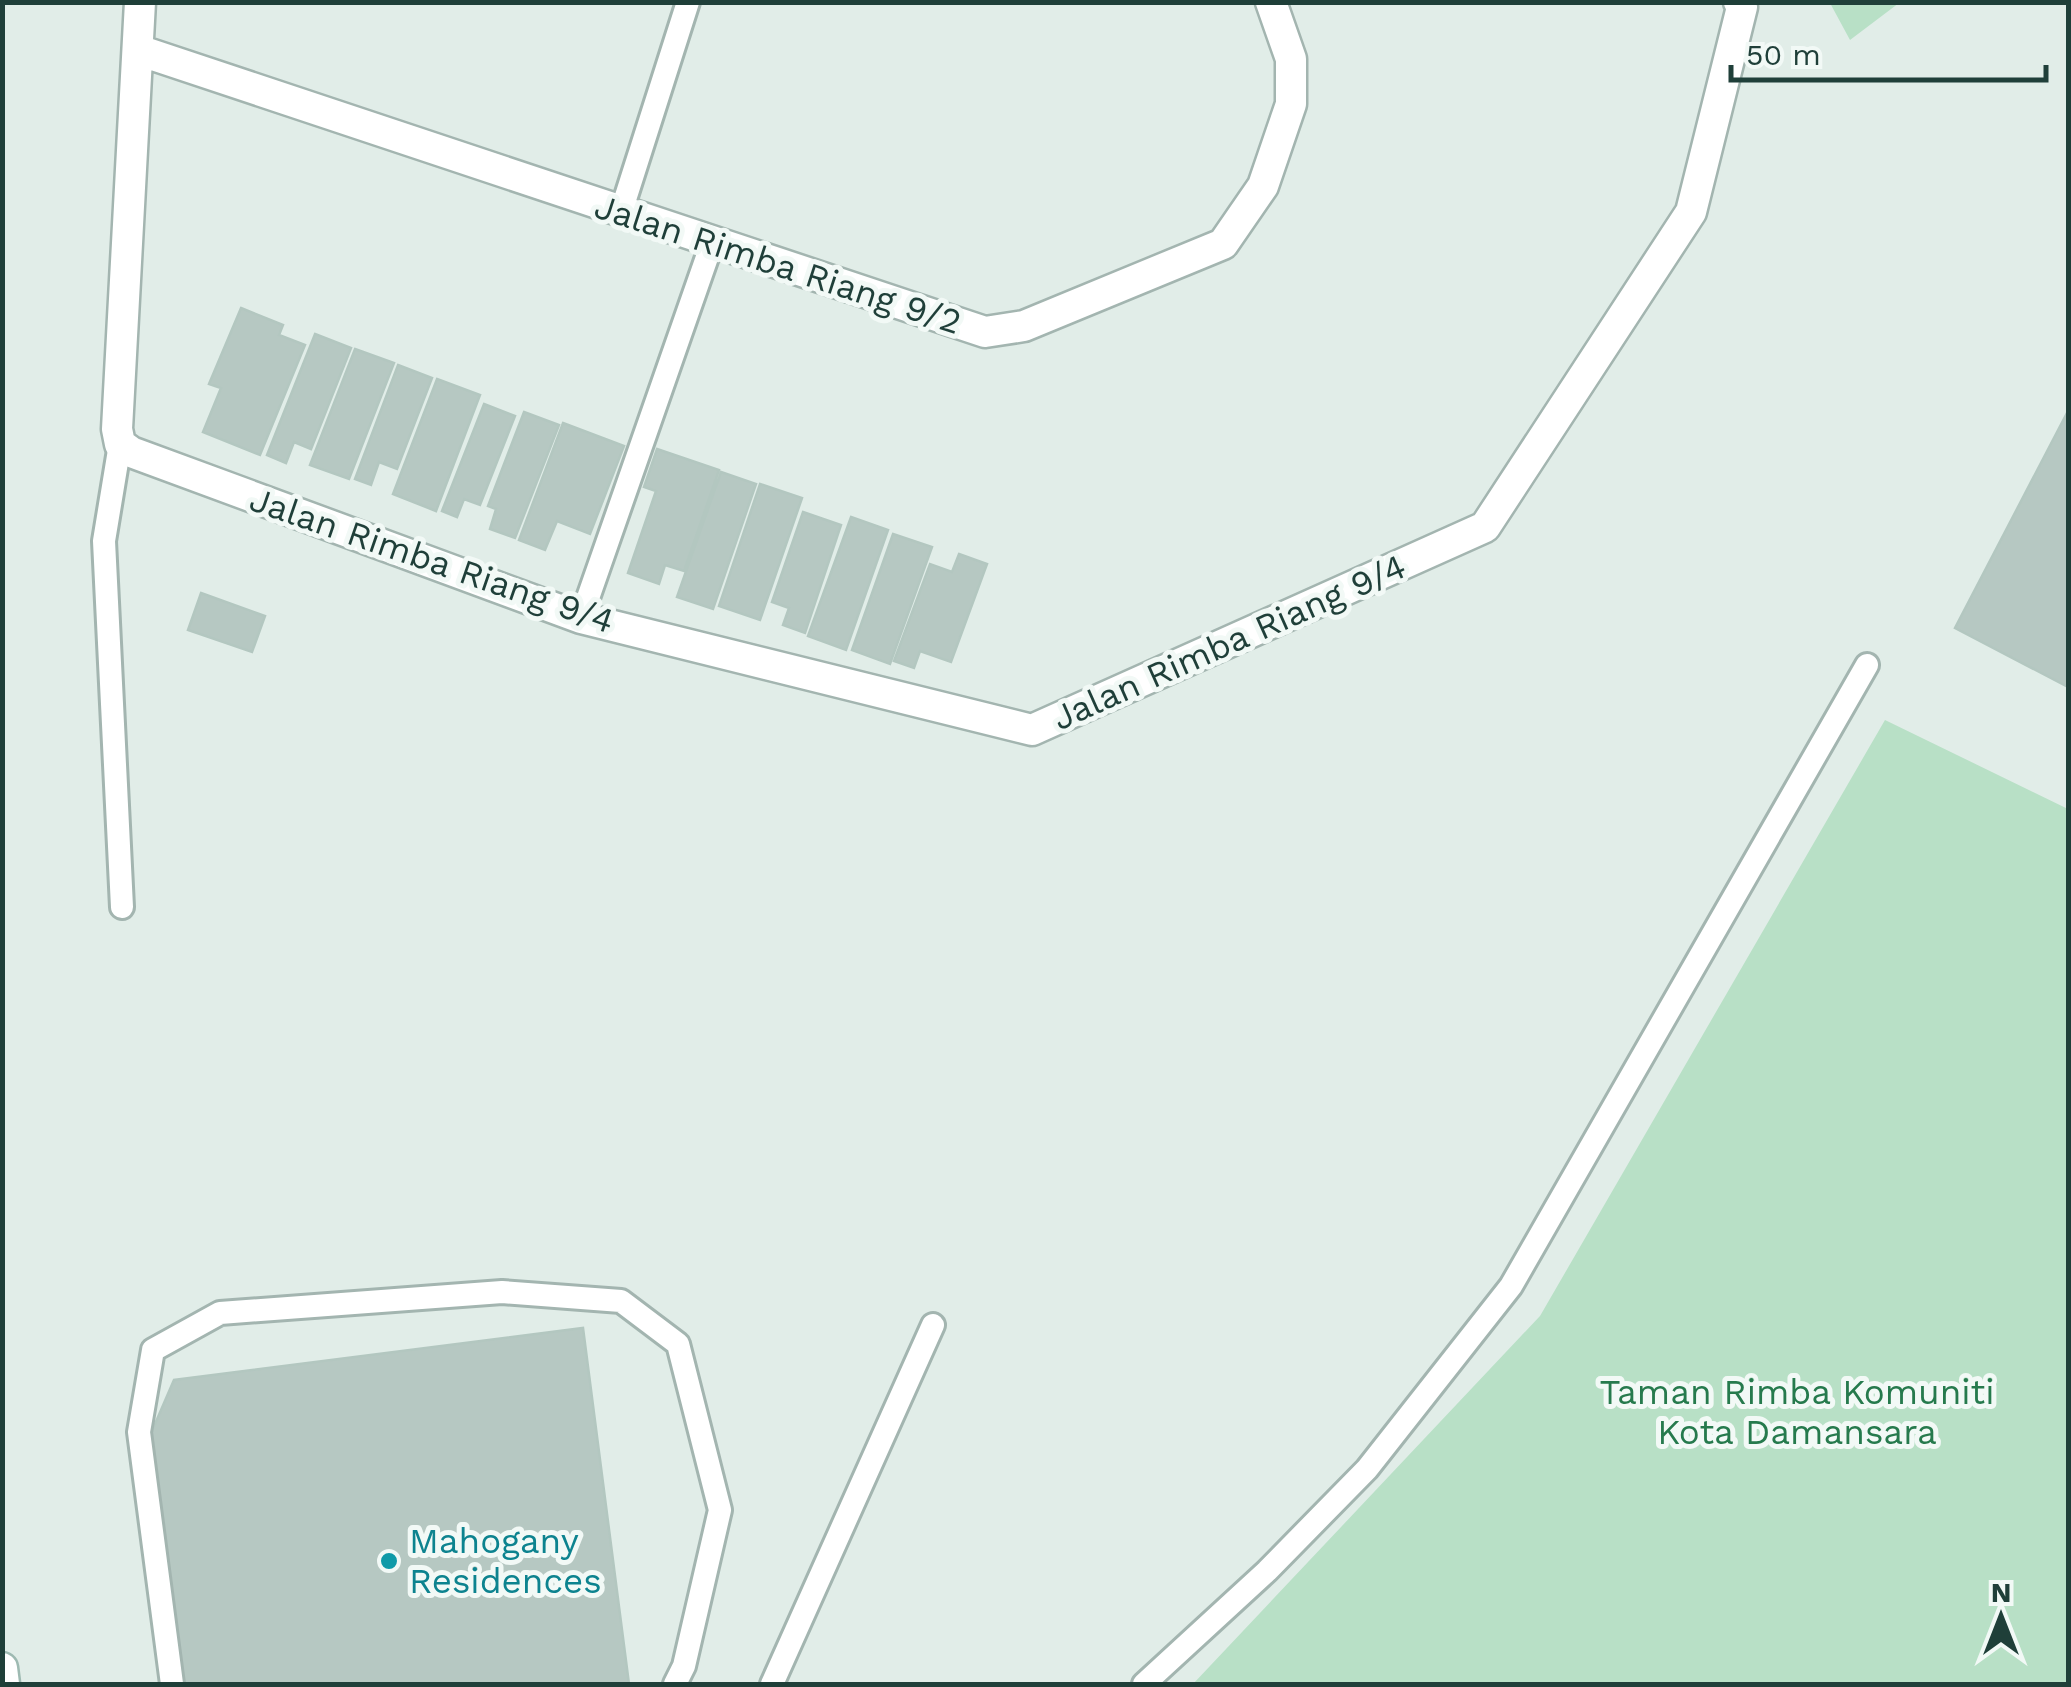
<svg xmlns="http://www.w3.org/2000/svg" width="2071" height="1687" viewBox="0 0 2071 1687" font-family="'Work Sans',sans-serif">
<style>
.green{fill:#b8e0c6}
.building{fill:#b6c8c2;stroke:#b3c7c0;stroke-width:2.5}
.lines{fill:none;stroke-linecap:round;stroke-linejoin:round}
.service-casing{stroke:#a3b5b0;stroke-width:28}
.minor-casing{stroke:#a3b5b0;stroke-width:35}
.secondary-casing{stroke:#9ebab2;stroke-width:35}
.service{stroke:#fff;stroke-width:22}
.minor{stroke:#fff;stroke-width:30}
.secondary{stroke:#fff;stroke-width:30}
.culture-dot{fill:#0f9aa8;stroke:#f2f9f6;stroke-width:4}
.labels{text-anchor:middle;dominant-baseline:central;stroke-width:10;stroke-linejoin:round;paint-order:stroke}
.street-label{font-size:35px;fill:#1f3f39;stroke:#f2f9f6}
.park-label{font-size:35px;fill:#267a4d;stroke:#f2f9f6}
.culture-label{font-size:35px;fill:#0d838f;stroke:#f2f9f6;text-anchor:start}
</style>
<rect width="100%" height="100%" fill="#e1ede8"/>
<!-- green -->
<path class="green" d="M 1830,3 L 1899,3 L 1850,40 Z
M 1885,720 L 2068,809 L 2068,1684 L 1193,1684 L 1540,1316 Z"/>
<!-- building -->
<path class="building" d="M 241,308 L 283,325 L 279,335 L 305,345 L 260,455 L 203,432 L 221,388 L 209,384 Z
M 315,334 L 351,348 L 311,449 L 294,442 L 286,463 L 267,455 Z
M 355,349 L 394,363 L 349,479 L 310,465 Z
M 398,365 L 432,378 L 397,469 L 379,462 L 371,485 L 355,479 Z
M 437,379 L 480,395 L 436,511 L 393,494 Z
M 484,404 L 515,416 L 480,505 L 464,499 L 457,517 L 442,511 Z
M 2068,411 L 2068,687 L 1955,628 Z
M 524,412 L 559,425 L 515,538 L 490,529 L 496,509 L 488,506 Z
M 563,423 L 624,446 L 590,534 L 557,521 L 545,550 L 519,540 Z
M 657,449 L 719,470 L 684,571 L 665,565 L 659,584 L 628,573 L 656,491 L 644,487 Z
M 721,472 L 756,484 L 713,609 L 677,597 Z
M 760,484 L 802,498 L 760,620 L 719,606 Z
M 803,512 L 841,525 L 805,633 L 783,625 L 789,608 L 772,602 Z
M 851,517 L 888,530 L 846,650 L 808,636 Z
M 893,534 L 932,547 L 890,664 L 852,650 Z
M 959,554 L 987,564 L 951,662 L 920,651 L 914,668 L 894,661 L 930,564 L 952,572 Z
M 201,593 L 265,616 L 252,652 L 188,630 Z
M 583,1328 L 629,1684 L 181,1684 L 149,1438 L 174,1380 Z"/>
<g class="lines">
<defs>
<path id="service" d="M 621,212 L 688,2
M 120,444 L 104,541 L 122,907
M 581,618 L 712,243
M 172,1684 L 139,1432 L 153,1350 L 220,1313 L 502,1292 L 621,1301 L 678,1344 L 720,1510 L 684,1666 L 675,1684
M 772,1684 L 933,1325
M 1144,1684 L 1267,1571 L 1367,1469 L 1511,1286 L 1867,665"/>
<path id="minor" d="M 140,2 L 117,429 L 120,444 L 131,452 L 581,618 L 1032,730 L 1485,527 L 1691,212 L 1742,7 L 1739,2
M 138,50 L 985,332 L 1024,326 L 1223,244 L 1263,186 L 1291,104 L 1291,59 L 1271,2"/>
<path id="secondary" d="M 2,1668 L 4,1684"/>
</defs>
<!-- service casing -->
<use href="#service" class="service-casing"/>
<!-- minor casing -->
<use href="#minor" class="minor-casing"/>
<!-- secondary casing -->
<use href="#secondary" class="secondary-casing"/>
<!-- service -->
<use href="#service" class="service"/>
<!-- minor -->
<use href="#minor" class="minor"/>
<!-- secondary -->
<use href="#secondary" class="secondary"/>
</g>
<!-- markers -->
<circle class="culture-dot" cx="389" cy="1561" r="10"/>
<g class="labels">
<!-- street labels -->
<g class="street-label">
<text transform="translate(778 264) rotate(18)">Jalan Rimba Riang 9/2</text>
<text transform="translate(432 560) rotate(19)">Jalan Rimba Riang 9/4</text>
<text transform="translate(1229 642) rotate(-24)">Jalan Rimba Riang 9/4</text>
</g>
<!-- park labels -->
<g class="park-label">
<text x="1797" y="1392">Taman Rimba Komuniti<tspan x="1797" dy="40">Kota Damansara</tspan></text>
</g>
<!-- culture labels -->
<g class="culture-label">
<text x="409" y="1541">Mahogany<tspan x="409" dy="40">Residences</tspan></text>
</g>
</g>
<!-- border -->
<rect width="2071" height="1687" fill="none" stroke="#1f3f39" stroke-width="10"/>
<!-- north arrow -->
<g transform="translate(2001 1617)" stroke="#f2f9f6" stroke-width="8" paint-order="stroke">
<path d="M0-8L18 38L0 25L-18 38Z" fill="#1f3f39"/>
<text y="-15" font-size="28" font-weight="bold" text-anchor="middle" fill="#1f3f39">N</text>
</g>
<!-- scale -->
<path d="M1731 65v15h315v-15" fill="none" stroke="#1f3f39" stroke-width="5"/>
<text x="1746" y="65" font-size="30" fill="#1f3f39" stroke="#f2f9f6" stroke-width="8" paint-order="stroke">50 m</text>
</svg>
